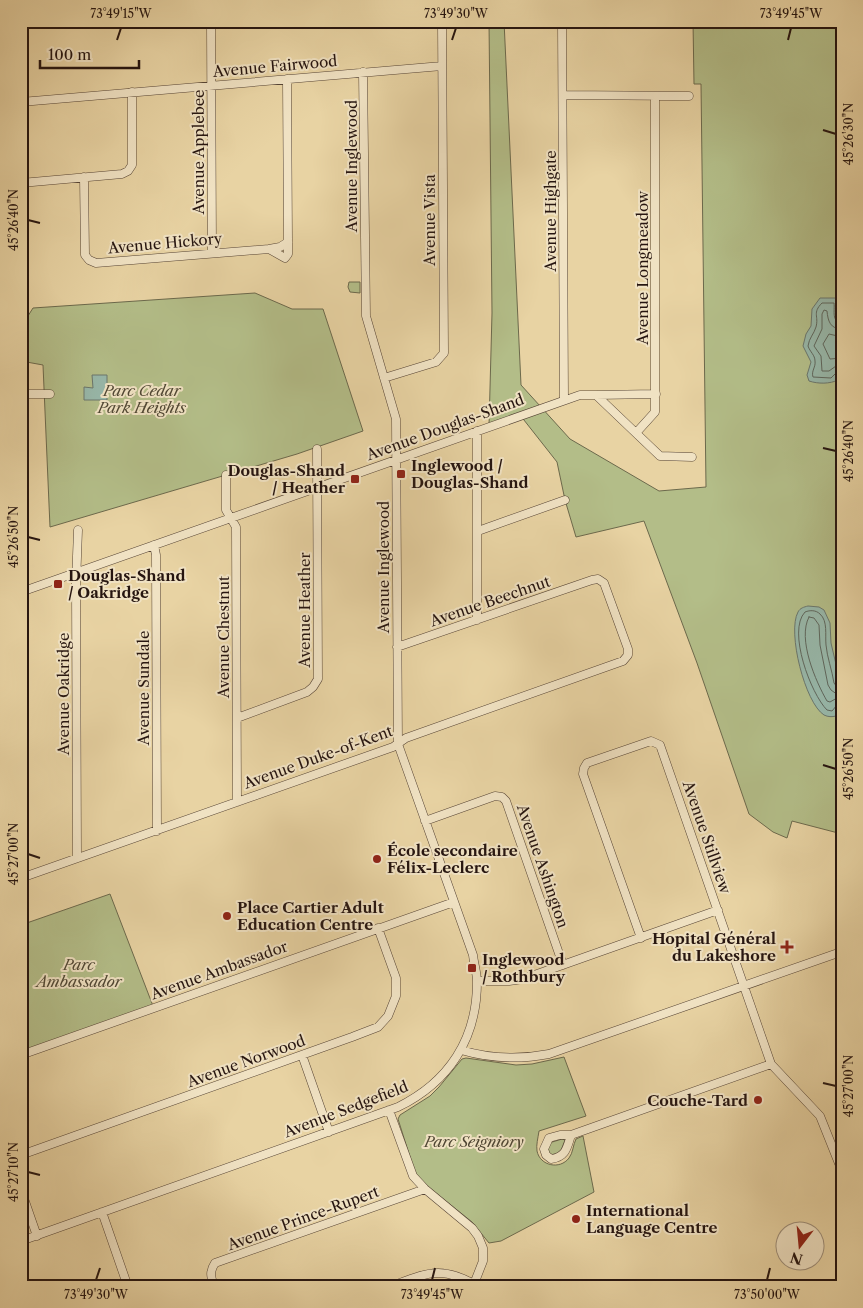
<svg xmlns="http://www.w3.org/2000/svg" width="863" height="1308" viewBox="0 0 863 1308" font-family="'Libre Caslon Text',serif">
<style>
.green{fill:#b3bd88;stroke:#6c694c}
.water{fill:#97b7a9;stroke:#6a766c}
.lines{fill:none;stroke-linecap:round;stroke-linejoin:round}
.shore{stroke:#5e665c;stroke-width:1}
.minor-casing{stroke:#564435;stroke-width:9}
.minor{stroke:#f0e2c3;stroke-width:8}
.ticks{fill:none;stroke:#261510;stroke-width:2}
.poi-dot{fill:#8f2418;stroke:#f0e2c3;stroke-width:2}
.labels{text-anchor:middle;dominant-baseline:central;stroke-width:4;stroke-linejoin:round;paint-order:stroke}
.street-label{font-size:15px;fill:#261510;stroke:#f0e2c3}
.park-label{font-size:15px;font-style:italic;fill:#504734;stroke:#f0e2c3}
.poi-label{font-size:15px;font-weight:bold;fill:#261510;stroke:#f0e2c3;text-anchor:start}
.neatline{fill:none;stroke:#261510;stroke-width:2}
.ticks-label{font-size:12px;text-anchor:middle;fill:#261510}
</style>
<rect width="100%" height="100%" fill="#e8d3a3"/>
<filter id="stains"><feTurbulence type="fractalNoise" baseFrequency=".004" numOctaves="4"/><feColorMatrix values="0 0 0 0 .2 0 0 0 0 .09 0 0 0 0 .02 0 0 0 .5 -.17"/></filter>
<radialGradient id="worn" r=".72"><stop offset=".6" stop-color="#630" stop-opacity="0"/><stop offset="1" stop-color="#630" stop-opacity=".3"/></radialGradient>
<!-- green -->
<path class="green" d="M 489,21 L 504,21 L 521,385 L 570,439 L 659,491 L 706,487 L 701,84 L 694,84 L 693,21 L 842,21 L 842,834 L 792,821 L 787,838 L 773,832 L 749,814 L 697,663 L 644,521 L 576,537 L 565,500 L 557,462 L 520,415 L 489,426 L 492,313 Z
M 349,282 L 360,282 L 360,293 L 350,292 L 348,287 Z
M 255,293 L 292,309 L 323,309 L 363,431 L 297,454 L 50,527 L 43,365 L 21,361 L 21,327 L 33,308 Z
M 110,894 L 153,1006 L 21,1054 L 21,925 Z
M 564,1057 L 586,1116 L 539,1131 C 538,1138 536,1145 537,1151 C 540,1166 560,1170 569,1158 C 573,1153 573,1145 576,1139 L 583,1136 L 594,1192 L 501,1241 L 489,1243 L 472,1222 L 431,1189 L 415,1173 L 398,1119 L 400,1115 L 430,1096 L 439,1087 L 462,1059 L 466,1058 L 516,1065 L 532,1064 Z
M 562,1139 L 565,1140 L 560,1153 L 556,1155 L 550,1155 L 547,1149 L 549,1143 Z"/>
<!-- water -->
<path class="water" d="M 820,298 L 836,298 L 839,301 C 840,324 847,358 838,380 C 830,384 818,384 809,381 L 807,375 L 811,362 L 803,346 L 806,334 L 811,326 L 812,309 Z
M 92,375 L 107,375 L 107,400 L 84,400 L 84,387 L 93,388 Z
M 808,606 L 819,607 L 824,610 L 830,623 L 831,643 L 842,690 L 842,703 L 836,716 C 832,717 828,717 824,715 C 805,703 787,632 798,612 C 800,608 804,607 808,606 Z"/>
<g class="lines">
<!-- shore -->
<path class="shore" d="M 842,323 C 831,322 835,311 834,303 L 822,303 C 812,313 819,316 816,327 C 814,334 809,338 808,346 C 810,352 815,355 815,361 C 816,367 811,371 813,377 L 831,378 L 837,372 L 842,372
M 842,329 C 830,329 828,321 827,311 L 824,310 L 822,314 L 822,329 L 814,346 L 821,356 L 822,371 L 829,371 L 836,366 L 842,365
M 842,337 L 829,334 L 823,344 L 830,359 L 842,358
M 809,617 L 814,618 L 819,625 L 820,645 L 828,685 L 831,690 L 838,695 L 837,698 L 830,702 L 827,701 C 816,682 797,639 809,617 Z
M 842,688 L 837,687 L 834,683 C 832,670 827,657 826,645 C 825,635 828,621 820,614 C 816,610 810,610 805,612 C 787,631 811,694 827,710 L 832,711 L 837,705 L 842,704"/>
<defs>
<path id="minor" d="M 211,21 L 212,253
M 562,21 L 564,400
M 563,95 L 689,96
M 21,102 L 442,66
M 84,177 L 85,255 L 89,260 L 96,263 L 269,249 L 285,258 L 288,254 L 288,242 L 287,79
M 21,183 L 122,174 L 128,171 L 132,165 L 132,92
M 269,249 L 280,247 L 288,242
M 384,378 L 436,362 L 444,353 L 442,21
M 21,394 L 50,394
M 596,395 L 656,394
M 477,431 L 477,620
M 636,433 L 655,412 L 655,96
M 226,475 L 226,510 L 236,527 L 237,802
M 478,531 L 565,500
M 154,545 L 156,555 L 157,831
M 21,592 L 580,395 L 596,395 L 660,456 L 692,457
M 237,718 L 307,692 L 313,687 L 318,679 L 317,449
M 425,821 L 495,796 L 502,797 L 506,801 L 563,965
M 77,858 L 76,583 L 78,530
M 21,878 L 393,747 L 406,738 L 623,661 L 628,655 L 628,649 L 604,583 L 598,579 L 592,580 L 397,647
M 641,938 L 583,774 L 584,768 L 587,763 L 651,741 L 660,745 L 771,1064 L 820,1116 L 842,1171
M 477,981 L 509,981 L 523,979 L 718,910
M 461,1050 C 491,1059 518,1060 549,1054 L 838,953
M 21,1055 L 454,902
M 302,1055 L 329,1132
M 389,1110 L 413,1176 L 425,1189 L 472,1228 L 478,1236 L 483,1248 L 483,1261 L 474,1284
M 571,1135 C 567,1148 566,1157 551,1159 L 546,1155 L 544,1149 L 549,1138 L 560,1135 L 571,1135 L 771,1064
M 21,1155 L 352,1037 L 378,1027 L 388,1016 L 396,996 L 396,978 L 378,928
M 21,1190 L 37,1236
M 102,1212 L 128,1287
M 21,1241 L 398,1107 C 449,1082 477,1039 477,982 C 477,973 474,964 473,955 L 398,744 L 396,419 L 366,316 L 363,72
M 214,1287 C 211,1277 209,1272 215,1263 L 425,1189
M 389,1287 C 427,1273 441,1264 479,1287"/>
</defs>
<!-- minor casing -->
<use href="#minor" class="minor-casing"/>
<!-- minor -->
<use href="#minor" class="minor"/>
</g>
<!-- ticks -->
<path class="ticks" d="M 117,40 L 121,28M 452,40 L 456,28M 788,40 L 791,28M 823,130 L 836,134M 28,220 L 40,223M 823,448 L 836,451M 28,537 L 40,540M 823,765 L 836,769M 28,854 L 40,858M 823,1083 L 836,1086M 28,1172 L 40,1175M 96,1280 L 100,1268M 432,1280 L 435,1268M 767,1280 L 770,1268"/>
<!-- markers -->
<g class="poi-dot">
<rect x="396" y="469" width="10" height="10" rx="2.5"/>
<rect x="350" y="474" width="10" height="10" rx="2.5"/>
<rect x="53" y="579" width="10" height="10" rx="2.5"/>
<circle cx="377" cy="859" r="5"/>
<circle cx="227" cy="916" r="5"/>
<path d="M784.5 939.5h5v5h5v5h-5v5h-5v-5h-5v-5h5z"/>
<rect x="467" y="963" width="10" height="10" rx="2.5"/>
<circle cx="758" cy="1100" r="5"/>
<circle cx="576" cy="1219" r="5"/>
</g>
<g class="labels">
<!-- street labels -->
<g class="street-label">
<text transform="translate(275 66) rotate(-5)">Avenue Fairwood</text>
<text transform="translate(198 152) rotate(-90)">Avenue Applebee</text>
<text transform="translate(351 166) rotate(-90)">Avenue Inglewood</text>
<text transform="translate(550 211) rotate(-90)">Avenue Highgate</text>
<text transform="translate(429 220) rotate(-90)">Avenue Vista</text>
<text transform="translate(165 243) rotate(-5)">Avenue Hickory</text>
<text transform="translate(642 268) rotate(-90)">Avenue Longmeadow</text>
<text transform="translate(445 427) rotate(-20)">Avenue Douglas-Shand</text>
<text transform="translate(383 567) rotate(-90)">Avenue Inglewood</text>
<text transform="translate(490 601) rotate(-19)">Avenue Beechnut</text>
<text transform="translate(304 610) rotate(-90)">Avenue Heather</text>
<text transform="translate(223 637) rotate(-90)">Avenue Chestnut</text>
<text transform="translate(143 688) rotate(-90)">Avenue Sundale</text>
<text transform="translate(63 694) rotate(-90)">Avenue Oakridge</text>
<text transform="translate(318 757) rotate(-20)">Avenue Duke-of-Kent</text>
<text transform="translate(707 837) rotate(71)">Avenue Stillview</text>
<text transform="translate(543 866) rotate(71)">Avenue Ashington</text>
<text transform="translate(219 970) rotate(-20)">Avenue Ambassador</text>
<text transform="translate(246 1061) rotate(-20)">Avenue Norwood</text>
<text transform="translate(346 1109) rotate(-21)">Avenue Sedgefield</text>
<text transform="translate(303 1218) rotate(-20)">Avenue Prince-Rupert</text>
</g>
<!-- park labels -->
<g class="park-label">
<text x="142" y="390">Parc Cedar<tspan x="142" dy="17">Park Heights</tspan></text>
<text x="79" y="964">Parc<tspan x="79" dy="17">Ambassador</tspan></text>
<text x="474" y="1141">Parc Seigniory</text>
</g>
<!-- poi labels -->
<g class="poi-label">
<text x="411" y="465">Inglewood /<tspan x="411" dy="17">Douglas-Shand</tspan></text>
<text x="345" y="470" text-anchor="end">Douglas-Shand<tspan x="345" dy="17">/ Heather</tspan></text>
<text x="68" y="575">Douglas-Shand<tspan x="68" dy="17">/ Oakridge</tspan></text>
<text x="387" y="850">École secondaire<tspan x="387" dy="17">Félix-Leclerc</tspan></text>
<text x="237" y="907">Place Cartier Adult<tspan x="237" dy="17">Education Centre</tspan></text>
<text x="776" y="938" text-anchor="end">Hopital Général<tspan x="776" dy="17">du Lakeshore</tspan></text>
<text x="482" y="959">Inglewood<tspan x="482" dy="17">/ Rothbury</tspan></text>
<text x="748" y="1100" text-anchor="end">Couche-Tard</text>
<text x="586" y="1210">International<tspan x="586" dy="17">Language Centre</tspan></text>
</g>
</g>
<!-- margin -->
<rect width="863" height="1308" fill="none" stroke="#e8d3a3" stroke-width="55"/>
<!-- north arrow -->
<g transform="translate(800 1246) rotate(196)"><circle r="24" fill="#f0e2c3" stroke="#9f907b"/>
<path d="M0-4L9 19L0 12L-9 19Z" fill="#8f2418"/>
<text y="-8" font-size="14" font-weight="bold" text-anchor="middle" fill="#261510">N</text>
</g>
<!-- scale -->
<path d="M40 60v8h99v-8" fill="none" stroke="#261510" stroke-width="2.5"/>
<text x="48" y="60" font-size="15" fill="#261510" stroke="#f0e2c3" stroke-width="4" paint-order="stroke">100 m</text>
<rect x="28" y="28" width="808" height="1252" class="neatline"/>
<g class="ticks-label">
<text x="121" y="18">73°49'15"W</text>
<text x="456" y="18">73°49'30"W</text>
<text x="791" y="18">73°49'45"W</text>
<text transform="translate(849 134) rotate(-90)" y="4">45°26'30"N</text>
<text transform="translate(14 220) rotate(-90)" y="4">45°26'40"N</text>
<text transform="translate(849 451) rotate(-90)" y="4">45°26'40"N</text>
<text transform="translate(14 537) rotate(-90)" y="4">45°26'50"N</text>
<text transform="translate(849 769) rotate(-90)" y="4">45°26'50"N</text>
<text transform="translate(14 854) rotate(-90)" y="4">45°27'00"N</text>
<text transform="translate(849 1086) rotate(-90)" y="4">45°27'00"N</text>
<text transform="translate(14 1172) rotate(-90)" y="4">45°27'10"N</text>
<text x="96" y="1299">73°49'30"W</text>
<text x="432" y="1299">73°49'45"W</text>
<text x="767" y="1299">73°50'00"W</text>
</g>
<rect width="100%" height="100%" filter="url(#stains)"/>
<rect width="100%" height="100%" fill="url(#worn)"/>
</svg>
